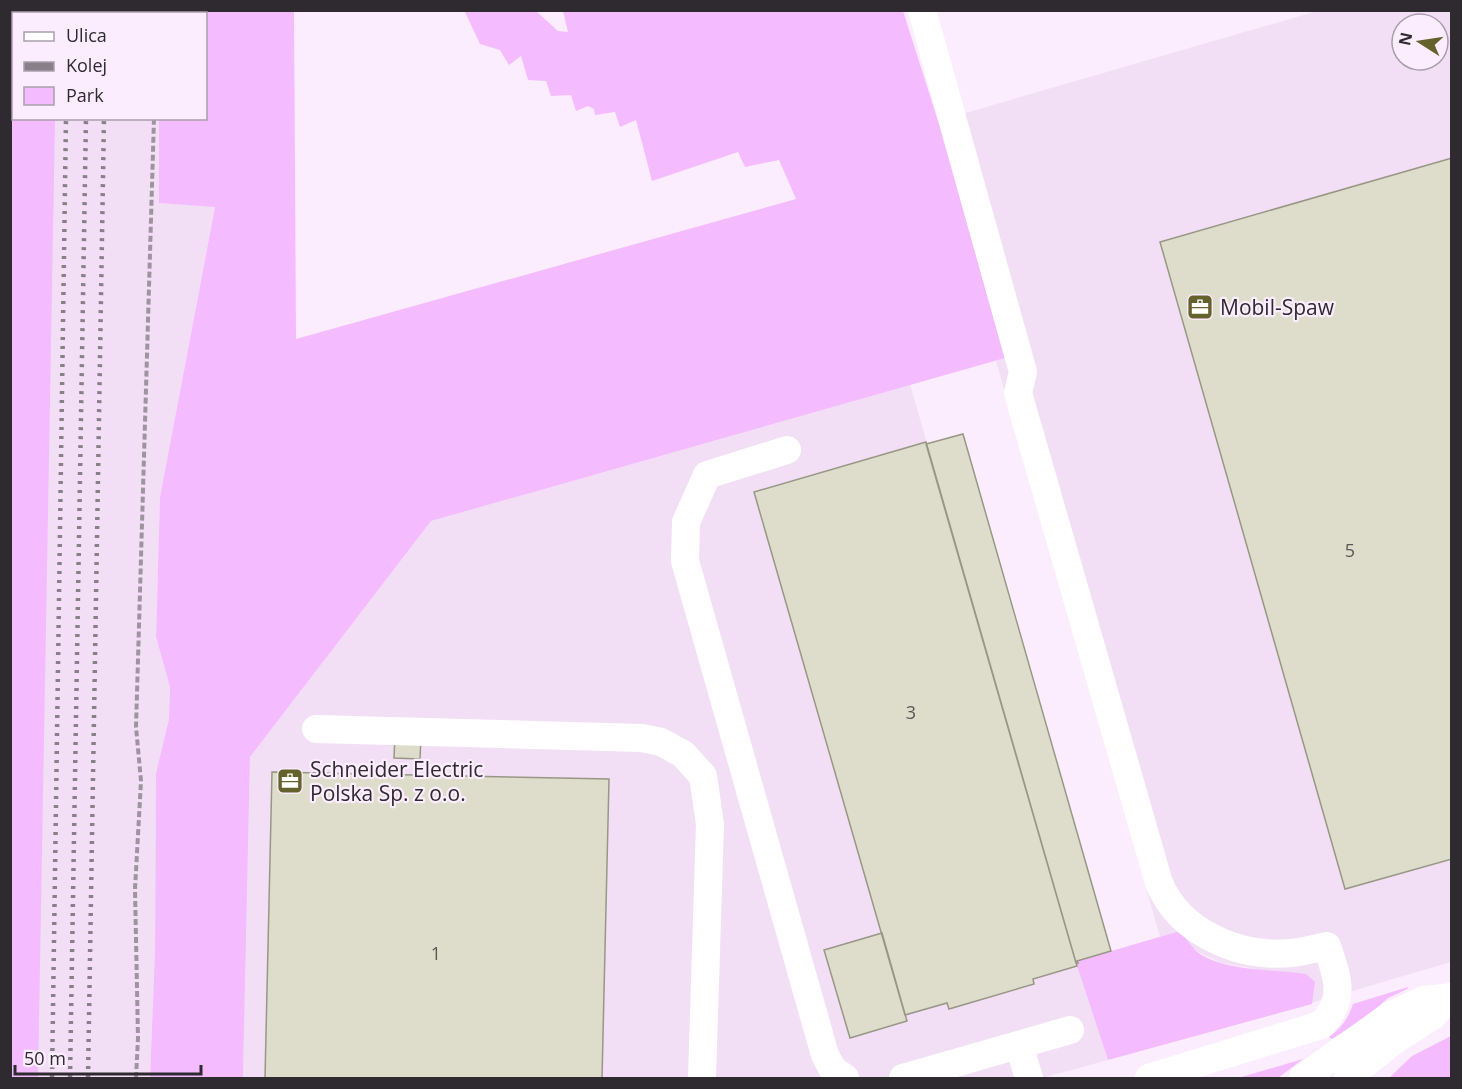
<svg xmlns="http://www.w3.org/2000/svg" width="1462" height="1089" viewBox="0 0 1462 1089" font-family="'Open Sans',sans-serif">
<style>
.built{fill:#f2dff5;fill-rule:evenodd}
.green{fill:#f4bbfe}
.building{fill:#deddcb;stroke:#989786;stroke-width:1.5}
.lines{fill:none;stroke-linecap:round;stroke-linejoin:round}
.path{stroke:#9e949f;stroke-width:4;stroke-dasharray:6 3;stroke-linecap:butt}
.minor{stroke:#fff;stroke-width:28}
.rail{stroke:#887f89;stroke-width:4.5;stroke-dasharray:3 6;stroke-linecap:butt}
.labels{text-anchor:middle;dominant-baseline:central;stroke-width:4.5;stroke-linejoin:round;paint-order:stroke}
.number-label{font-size:18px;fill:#5b5757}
.poi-label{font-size:21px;fill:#2f2a30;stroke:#fbedfd;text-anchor:start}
</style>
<rect width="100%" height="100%" fill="#fbedfd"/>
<!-- built -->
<path class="built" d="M 10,11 L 159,11 L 159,14 L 14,14 L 14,118 L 159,119 L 159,203 L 215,206 L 160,497 L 156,637 L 170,687 L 169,719 L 156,773 L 155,951 L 150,1078 L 11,1078 Z
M 1317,11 L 1451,11 L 1451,962 L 1274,1014 L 1261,970 L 1222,963 L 1196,951 L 1180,931 L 1160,937 L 996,361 L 1005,357 L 938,121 ZM 1402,24 L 1438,24 L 1438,60 L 1402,60 Z
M 910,384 L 1077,966 L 1108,1060 L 1042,1078 L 243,1078 L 250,757 L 431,521 Z"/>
<!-- green -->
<path class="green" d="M 10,11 L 57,11 L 57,13 L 14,14 L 14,118 L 55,119 L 38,1078 L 10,1078 Z
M 159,11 L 294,11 L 296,339 L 796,199 L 779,160 L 745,167 L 738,152 L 652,181 L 636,120 L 620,127 L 615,112 L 595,115 L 594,109 L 588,106 L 576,111 L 571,95 L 551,96 L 546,81 L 528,80 L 521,56 L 509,65 L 500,50 L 480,44 L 465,12 L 461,11 L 536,11 L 558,31 L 568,32 L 563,11 L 903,11 L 938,121 L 1005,358 L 431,521 L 250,757 L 243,1078 L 150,1078 L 155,951 L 156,773 L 169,719 L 170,687 L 156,637 L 160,497 L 215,207 L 159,203 L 159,119 L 206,118 L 206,14 L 159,13 Z
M 1180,931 C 1185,937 1190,944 1195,950 C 1219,972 1276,969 1306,974 L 1315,982 L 1312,1004 L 1108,1060 L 1076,963 L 1078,963 L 1077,961 Z
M 1408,987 L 1407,989 L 1388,998 L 1369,1015 L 1332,1039 L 1329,1037 C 1342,1027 1348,1019 1353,1004 Z
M 1451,1036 L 1451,1078 L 1389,1078 L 1412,1056 Z
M 1303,1059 L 1278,1078 L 1238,1078 Z"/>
<!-- building -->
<path class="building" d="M 1452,158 L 1452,859 L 1345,889 L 1160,242 Z
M 963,434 L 1111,951 L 1077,961 L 1078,963 L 1076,963 L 926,444 Z
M 926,442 L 1077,966 L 1033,979 L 1034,984 L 949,1009 L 947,1003 L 905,1015 L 754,492 Z
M 395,736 L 421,737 L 420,759 L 394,758 Z
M 272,772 L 609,779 L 602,1078 L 265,1078 Z
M 882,933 L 907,1021 L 850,1038 L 824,950 Z"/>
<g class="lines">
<!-- path -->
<path class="path" d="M 157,14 L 157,10
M 136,1078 L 138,1038 L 135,889 L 141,781 L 136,727 L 154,118"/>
<!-- minor -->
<path class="minor" d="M 922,10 L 1023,372 L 1018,393 L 1159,883 C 1180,933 1239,958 1291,953 C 1303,952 1315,948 1327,946 C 1337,977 1347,999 1321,1025 L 1149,1078
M 787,450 L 707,475 L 686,522 L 685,561 L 825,1055 L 833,1070 L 845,1078
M 316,729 L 642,738 L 661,742 L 683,754 L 703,776 L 710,824 L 702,1078
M 1019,1045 L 1029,1078
M 903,1078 L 1070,1030
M 1303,1078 L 1391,1015 L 1424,1000 L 1452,997
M 1348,1078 L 1392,1042 L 1431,1017 L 1451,997"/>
<!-- rail -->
<path class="rail" d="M 68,14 L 68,10
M 87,14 L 87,10
M 106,14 L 106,10
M 52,1078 L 66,118
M 70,1078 L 86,118
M 88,1078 L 104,118"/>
</g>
<!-- icons -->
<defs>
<symbol id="office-square" viewBox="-11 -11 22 22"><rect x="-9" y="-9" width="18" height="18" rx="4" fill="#65612d" stroke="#fbedfd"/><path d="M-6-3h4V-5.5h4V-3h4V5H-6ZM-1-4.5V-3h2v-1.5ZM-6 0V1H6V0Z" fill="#fff"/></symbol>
</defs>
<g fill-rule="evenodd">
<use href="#office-square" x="1185" y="292" width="30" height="30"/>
<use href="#office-square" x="275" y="766" width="30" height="30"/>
</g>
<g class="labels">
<!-- number labels -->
<g class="number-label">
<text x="1350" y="550">5</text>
<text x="911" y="712">3</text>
<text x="436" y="953">1</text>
</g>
<!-- poi labels -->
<g class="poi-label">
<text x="1220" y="307">Mobil-Spaw</text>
<text x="310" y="769">Schneider Electric<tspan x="310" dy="24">Polska Sp. z o.o.</tspan></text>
</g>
</g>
<!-- border -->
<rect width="1462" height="1089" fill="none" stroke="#2f2a30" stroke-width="24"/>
<!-- legend -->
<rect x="12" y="12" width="195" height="108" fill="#fbedfd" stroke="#a99fab" stroke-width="1.5"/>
<rect x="24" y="32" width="30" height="9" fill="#ffffff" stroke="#a99fab" stroke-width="1.5"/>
<text x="66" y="42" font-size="18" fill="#2f2a30">Ulica</text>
<rect x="24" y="62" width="30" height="9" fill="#887f89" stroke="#a99fab" stroke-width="1.5"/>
<text x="66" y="72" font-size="18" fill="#2f2a30">Kolej</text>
<rect x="24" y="87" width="30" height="18" fill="#f4bbfe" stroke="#a99fab" stroke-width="1.5"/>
<text x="66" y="102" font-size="18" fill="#2f2a30">Park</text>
<!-- north arrow -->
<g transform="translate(1420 42) rotate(282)"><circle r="28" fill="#fbedfd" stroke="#a99fab" stroke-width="1.5"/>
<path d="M0-4.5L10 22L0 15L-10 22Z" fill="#65612d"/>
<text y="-9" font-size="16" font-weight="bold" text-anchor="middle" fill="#2f2a30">N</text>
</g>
<!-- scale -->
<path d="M15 1065v9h186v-9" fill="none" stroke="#2f2a30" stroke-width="3"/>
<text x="24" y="1065" font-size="18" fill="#2f2a30" stroke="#fbedfd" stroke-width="4.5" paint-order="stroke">50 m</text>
</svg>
